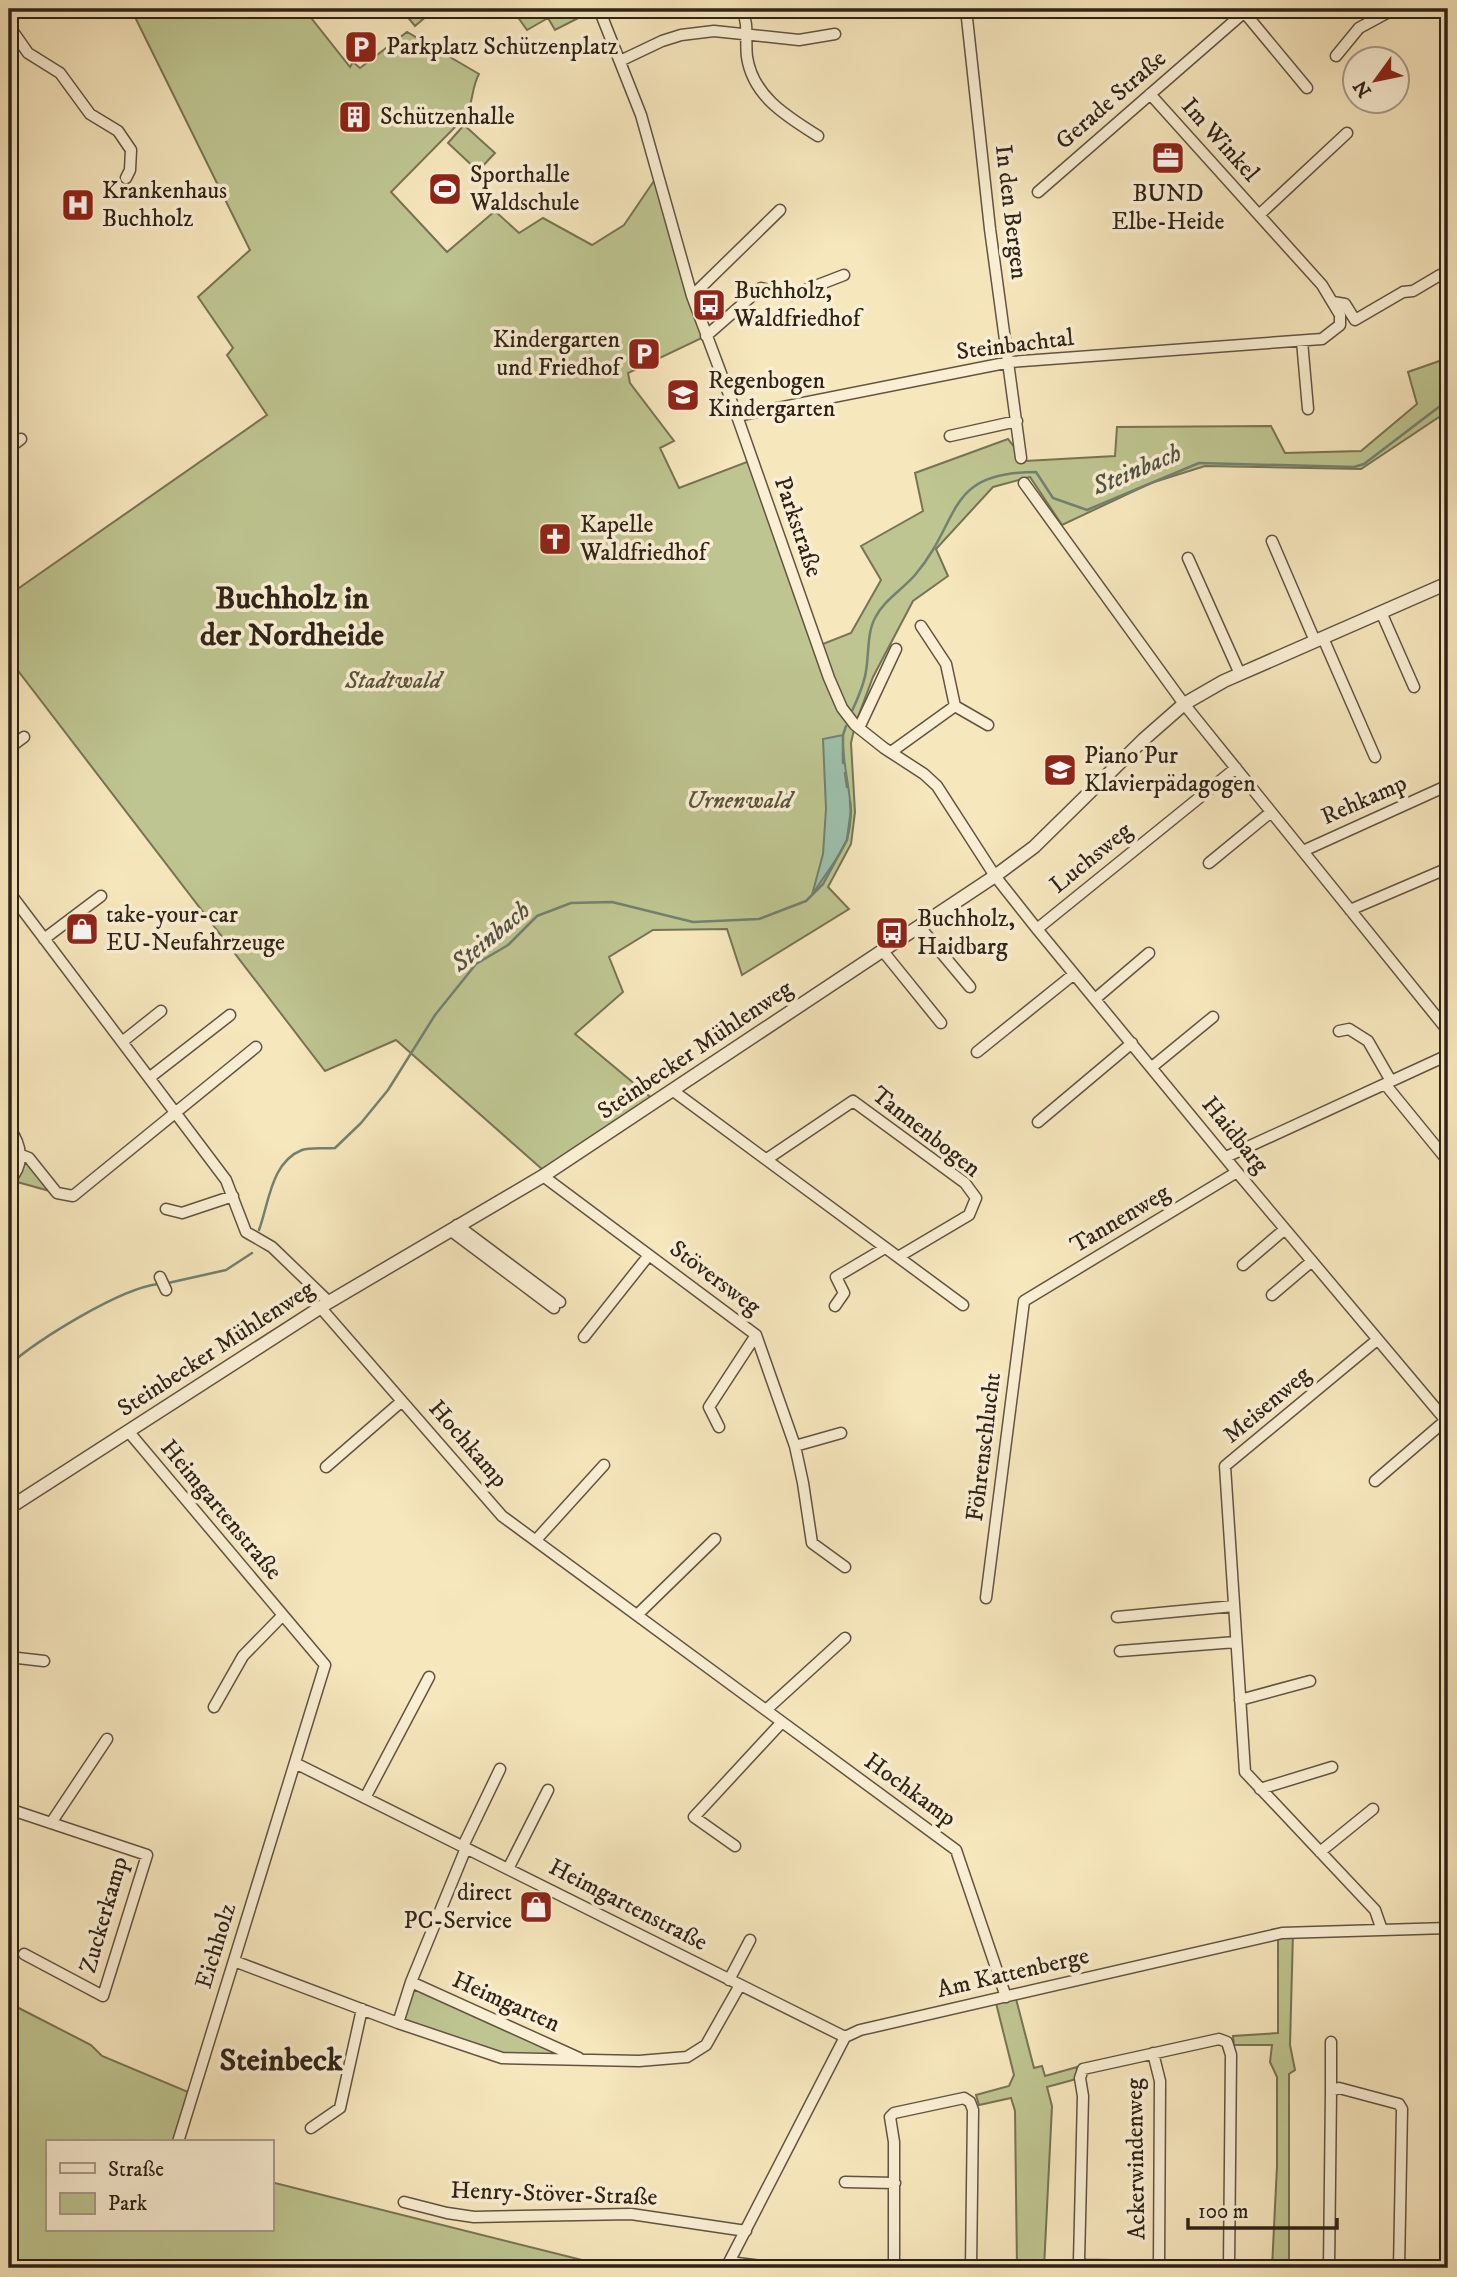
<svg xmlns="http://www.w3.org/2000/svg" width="1457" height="2277" viewBox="0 0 1457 2277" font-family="'IM FELL DW Pica',serif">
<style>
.green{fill:#bec590;stroke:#767454;stroke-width:2}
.water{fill:#9ec0ac;stroke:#728171;stroke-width:2}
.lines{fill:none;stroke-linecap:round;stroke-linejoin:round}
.stream{stroke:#728171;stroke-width:2.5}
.minor-casing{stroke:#615441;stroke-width:13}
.tertiary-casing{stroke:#615441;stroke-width:15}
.minor{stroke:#faefd4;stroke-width:10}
.tertiary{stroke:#faefd4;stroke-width:12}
.labels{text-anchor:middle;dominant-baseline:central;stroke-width:7;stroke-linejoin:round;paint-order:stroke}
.poi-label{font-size:24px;fill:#2f2318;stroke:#faefd4;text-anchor:start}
.street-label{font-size:24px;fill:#2f2318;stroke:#faefd4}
.park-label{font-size:24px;font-style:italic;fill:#5a543c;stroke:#faefd4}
.water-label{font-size:26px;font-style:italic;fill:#505244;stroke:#faefd4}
.district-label{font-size:32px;font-weight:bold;fill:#2f2318;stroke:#faefd4}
</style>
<rect width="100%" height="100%" fill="#f7e7bd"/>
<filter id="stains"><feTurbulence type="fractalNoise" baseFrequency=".00286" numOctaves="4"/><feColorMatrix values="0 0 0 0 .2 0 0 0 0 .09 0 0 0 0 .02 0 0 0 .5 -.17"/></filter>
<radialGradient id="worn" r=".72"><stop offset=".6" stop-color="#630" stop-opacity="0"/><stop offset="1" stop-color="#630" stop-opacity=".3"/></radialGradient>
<!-- green -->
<path class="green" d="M 131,9 L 304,9 L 350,67 L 353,62 L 360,68 L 407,32 L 479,74 C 472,86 473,101 467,115 L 391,192 L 447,252 L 495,211 L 519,233 L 543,218 L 592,245 L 624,225 L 658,175 L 706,336 L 628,373 L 630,383 L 674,441 L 660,448 L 679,488 L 752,460 L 818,646 L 851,633 L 881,580 L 861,546 L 923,511 L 915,473 L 1008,439 L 1025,461 L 1115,456 L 1117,427 L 1271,426 L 1285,453 L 1361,451 L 1417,404 L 1408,372 L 1448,358 L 1448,411 L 1361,469 L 1205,466 L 1151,483 L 1062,525 L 1030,477 L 993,487 L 936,549 L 948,576 L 913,601 L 873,677 L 855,725 L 851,743 L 855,812 L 851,844 L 828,887 L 849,909 L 742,975 L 727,929 L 653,930 L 609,957 L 623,992 L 575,1034 L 655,1101 L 543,1170 L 396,1040 L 325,1071 L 9,659 L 9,595 L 267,415 L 227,355 L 233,348 L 198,297 L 250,250 Z
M 401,9 L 435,9 L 415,26 Z
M 512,9 L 596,9 L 555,30 L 548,18 L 527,30 Z
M 464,125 L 495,153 L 478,171 L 448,143 Z
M 21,1155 L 57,1193 L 10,1180 Z
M 1293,1933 L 1290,2045 L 1295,2070 L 1289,2074 L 1289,2268 L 1272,2268 L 1277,2166 L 1277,2077 L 1270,2062 L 1272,2045 L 1234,2045 L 1233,2036 L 1278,2033 L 1278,1934 Z
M 411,1982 L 584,2060 L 502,2058 L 398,2023 Z
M 1015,1995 L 1034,2068 L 1042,2066 L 1045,2076 L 1077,2067 L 1080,2078 L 1047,2087 L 1052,2106 L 1044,2268 L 1017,2268 L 1015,2111 L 1011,2098 L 979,2105 L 976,2095 L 1009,2086 L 1014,2075 L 995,1999 Z
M 9,2003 L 91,2045 L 102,2056 L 193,2094 L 178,2142 L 47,2142 L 47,2230 L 271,2230 L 271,2182 L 614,2268 L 9,2268 Z"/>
<!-- water -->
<path class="water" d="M 843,735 C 841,769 858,806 847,839 C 842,854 821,880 812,895 L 823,854 L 826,809 L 823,739 Z"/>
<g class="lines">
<!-- stream -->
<path class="stream" d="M 852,711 C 858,698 864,685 866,671 C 869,654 867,633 875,618 C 884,600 903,589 915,575 C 962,520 944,472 1036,472 L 1053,498 L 1087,510 L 1199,463 L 1354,467 L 1364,464 L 1448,400
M 843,763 L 843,735 L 846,726
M 845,773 L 847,787
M 259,1230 C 269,1203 271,1162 302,1150 C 310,1147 325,1149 335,1148 L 361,1123 L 388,1090 L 435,1015 L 476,964 L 508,945 L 537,916 L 571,903 L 612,902 L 693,922 L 759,919 L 806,901 L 823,884 L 847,840 L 851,811 L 850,801
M 168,1283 L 226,1270 L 252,1253
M 9,1365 C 39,1339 119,1289 158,1284"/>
<defs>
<path id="minor" d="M 599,9 L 641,115 L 692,296 L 737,416 L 829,678 L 842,708 L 855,725 L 884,748 L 924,774 L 937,786 L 995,876 L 1037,929 L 1237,1172 L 1448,1423
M 742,9 C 749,24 745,41 747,57 C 753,97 788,117 818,136
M 966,9 L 990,229 L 1021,458
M 1244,12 L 1307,88
M 9,26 L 28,53 L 60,73 L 90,114 L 118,131 L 131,150 L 130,170 L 126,178
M 1336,56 L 1359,28 L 1394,9
M 620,61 L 662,41 L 681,35 L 714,31 L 799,40 L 835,34
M 1038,192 L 1248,9
M 1259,215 L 1347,133
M 692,296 L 780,210
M 1333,302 L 1345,304 L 1355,320 L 1403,292 L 1413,291 L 1440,275
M 706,336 L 761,288 L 792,295 L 844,275
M 1302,341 L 1308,409
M 737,416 L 1010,362 L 1322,339 L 1340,325 L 1340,315 L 1322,285 L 1150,94
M 950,436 L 1017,421
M 9,448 L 21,439
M 1024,483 L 1184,704 L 1448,1031
M 1272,541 L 1315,641
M 1188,558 L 1240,674
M 1381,612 L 1414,687
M 921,626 L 946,664 L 955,706 L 988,725
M 1323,638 L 1375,757
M 859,728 L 896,649
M 9,748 L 24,737
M 891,752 L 955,706
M 1303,851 L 1442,788
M 1209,863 L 1271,812
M 9,892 L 226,1180 L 246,1232 L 272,1247 L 329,1302
M 1350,910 L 1446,869
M 919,926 L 970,987
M 1037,929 L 1236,768
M 44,939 L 101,896
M 882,950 L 941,1023
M 1095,999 L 1149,953
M 1339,1031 L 1349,1029 L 1368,1041 L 1391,1081
M 122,1042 L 161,1011
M 977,1052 L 1074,974
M 1152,1067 L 1213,1017
M 149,1078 L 230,1015
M 1385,1084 L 1447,1160
M 672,1090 L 963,1305
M 1038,1122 L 1132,1043
M 9,1128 C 22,1145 25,1165 9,1181
M 21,1155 L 29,1158 L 57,1193 L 73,1196 L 256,1047
M 1226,1157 L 1448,1055
M 767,1159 L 853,1101 L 965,1183 L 976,1198 L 969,1215 L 898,1257
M 543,1176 L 756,1335 L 795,1446 L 803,1483 L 812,1543 L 845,1567
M 166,1209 L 182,1213 L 233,1196
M 457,1225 L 560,1302
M 450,1230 L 554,1308
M 1243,1265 L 1285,1229
M 160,1277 L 166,1290
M 1272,1295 L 1312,1261
M 835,1306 L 844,1293 L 836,1277 L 885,1248
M 320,1307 L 502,1516 L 956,1850 L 1006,1997
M 584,1337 L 649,1255
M 1377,1340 L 1225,1466 L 1245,1772 L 1375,1910 L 1382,1930
M 719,1427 L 709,1407 L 756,1335
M 128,1431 L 325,1665 L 178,2142
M 795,1446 L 841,1433
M 326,1467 L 402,1401
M 1375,1481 L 1446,1420
M 536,1540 L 604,1465
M 986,1598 L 1024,1301 L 1237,1172
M 637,1615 L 715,1539
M 1117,1617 L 1234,1606
M 1120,1651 L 1236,1642
M 9,1657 L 44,1661
M 1240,1700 L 1310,1681
M 214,1707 L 243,1656 L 283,1615
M 766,1710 L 845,1638
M 295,1763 L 845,2037
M 1260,1789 L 1332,1767
M 365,1798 L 429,1677
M 9,1809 L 147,1855 L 103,1996 L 24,1954
M 51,1823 L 107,1739
M 463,1846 L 500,1769
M 735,1846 L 694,1817 L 782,1722
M 1320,1852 L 1373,1809
M 508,1869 L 548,1790
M 234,1961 L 398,2023 L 502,2058 L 639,2061 L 687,2057 L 706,2045 L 740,1985
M 729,1980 L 750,1940
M 411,1982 L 579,2058
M 398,2023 L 411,1982 L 466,1848
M 1153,2053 L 1160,2081 L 1159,2266
M 1331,2091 L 1331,2042
M 311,2128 L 340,2108 L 362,2009
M 845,2182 L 895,2183
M 404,2202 L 447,2213 L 474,2217 L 631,2214 L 746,2231
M 729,2262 L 777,2268
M 1229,2267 L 1231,2055 L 1227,2042 L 1219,2039 L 1083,2069 L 1080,2078 L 1083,2096 L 1079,2261 L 1084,2265 L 1252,2268
M 726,2268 L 845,2037 L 860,2030 L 1282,1933 L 1448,1928
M 894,2268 L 894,2142 L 890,2117 L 894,2113 L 964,2098 L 970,2102 L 973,2110 L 971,2268
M 1329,2268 L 1331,2091 L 1339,2088 L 1399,2104 L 1402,2109 L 1399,2268"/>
<path id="tertiary" d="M 9,1508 L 329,1302 L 543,1176 L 995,876 L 1034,847 L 1143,740 L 1184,704 L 1224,681 L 1448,583"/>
</defs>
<!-- minor casing -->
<use href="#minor" class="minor-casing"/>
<!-- tertiary casing -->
<use href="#tertiary" class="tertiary-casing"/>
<!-- minor -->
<use href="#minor" class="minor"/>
<!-- tertiary -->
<use href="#tertiary" class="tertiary"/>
</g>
<!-- icons -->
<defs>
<symbol id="parking-square" viewBox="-11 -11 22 22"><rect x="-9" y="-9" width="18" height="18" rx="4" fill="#8f2418" stroke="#faefd4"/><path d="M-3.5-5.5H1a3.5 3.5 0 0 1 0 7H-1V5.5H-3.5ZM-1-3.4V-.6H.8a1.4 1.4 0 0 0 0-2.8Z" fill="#fff"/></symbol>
<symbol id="building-square" viewBox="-11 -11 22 22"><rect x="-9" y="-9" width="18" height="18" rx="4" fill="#8f2418" stroke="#faefd4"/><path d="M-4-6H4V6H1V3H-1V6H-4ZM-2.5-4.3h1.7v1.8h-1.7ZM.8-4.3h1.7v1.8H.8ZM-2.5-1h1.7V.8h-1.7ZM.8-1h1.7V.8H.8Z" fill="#fff"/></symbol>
<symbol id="office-square" viewBox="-11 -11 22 22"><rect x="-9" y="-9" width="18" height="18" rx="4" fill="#8f2418" stroke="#faefd4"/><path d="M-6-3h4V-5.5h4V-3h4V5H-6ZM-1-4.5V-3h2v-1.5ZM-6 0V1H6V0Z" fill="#fff"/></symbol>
<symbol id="stadium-square" viewBox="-11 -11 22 22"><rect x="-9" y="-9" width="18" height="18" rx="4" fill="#8f2418" stroke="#faefd4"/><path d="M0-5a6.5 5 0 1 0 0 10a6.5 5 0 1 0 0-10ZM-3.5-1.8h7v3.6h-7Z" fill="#fff"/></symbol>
<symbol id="hospital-square" viewBox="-11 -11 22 22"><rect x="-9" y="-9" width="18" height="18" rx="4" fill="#8f2418" stroke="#faefd4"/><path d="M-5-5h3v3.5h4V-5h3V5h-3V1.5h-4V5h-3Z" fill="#fff"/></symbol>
<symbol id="bus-square" viewBox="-11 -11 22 22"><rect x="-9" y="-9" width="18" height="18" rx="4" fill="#8f2418" stroke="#faefd4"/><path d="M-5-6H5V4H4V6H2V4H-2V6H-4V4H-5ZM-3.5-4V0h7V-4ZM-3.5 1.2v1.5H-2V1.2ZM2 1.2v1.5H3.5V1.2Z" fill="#fff"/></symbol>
<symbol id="school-square" viewBox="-11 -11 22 22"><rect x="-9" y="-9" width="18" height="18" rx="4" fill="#8f2418" stroke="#faefd4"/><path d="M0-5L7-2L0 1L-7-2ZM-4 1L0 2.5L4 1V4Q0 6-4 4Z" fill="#fff"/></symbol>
<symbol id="church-square" viewBox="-11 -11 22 22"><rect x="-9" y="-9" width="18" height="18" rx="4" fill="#8f2418" stroke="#faefd4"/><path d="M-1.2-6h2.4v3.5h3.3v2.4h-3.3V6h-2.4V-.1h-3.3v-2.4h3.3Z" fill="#fff"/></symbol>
<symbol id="shop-square" viewBox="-11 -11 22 22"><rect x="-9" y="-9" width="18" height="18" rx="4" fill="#8f2418" stroke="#faefd4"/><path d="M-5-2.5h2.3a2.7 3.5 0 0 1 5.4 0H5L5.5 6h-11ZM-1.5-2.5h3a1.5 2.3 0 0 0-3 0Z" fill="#fff"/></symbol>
</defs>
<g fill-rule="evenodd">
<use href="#parking-square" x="342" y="28" width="38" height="38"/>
<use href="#building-square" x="336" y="98" width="38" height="38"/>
<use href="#office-square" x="1149" y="139" width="38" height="38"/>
<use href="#stadium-square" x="426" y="170" width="38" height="38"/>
<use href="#hospital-square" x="59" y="186" width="38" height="38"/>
<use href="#bus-square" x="690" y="286" width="38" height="38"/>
<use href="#parking-square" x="625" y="335" width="38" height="38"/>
<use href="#school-square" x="664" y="376" width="38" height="38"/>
<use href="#church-square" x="536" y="520" width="38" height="38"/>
<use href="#school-square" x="1041" y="751" width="38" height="38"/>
<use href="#shop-square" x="63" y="910" width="38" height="38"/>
<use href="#bus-square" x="873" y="914" width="38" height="38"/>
<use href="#shop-square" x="517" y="1888" width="38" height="38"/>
</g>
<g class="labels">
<!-- poi labels -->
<g class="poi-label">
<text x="386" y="47">Parkplatz Schützenplatz</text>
<text x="380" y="117">Schützenhalle</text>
<text x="470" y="175">Sporthalle<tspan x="470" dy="28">Waldschule</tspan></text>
<text x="102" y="191">Krankenhaus<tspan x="102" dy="28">Buchholz</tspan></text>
<text x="1168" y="194" text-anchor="middle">BUND<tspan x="1168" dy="28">Elbe-Heide</tspan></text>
<text x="734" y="291">Buchholz,<tspan x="734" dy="28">Waldfriedhof</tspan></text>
<text x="620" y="340" text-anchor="end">Kindergarten<tspan x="620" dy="28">und Friedhof</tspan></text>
<text x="708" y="381">Regenbogen<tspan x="708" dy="28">Kindergarten</tspan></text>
<text x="580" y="525">Kapelle<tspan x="580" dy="28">Waldfriedhof</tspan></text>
<text x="1084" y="756">Piano Pur<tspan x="1084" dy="28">Klavierpädagogen</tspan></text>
<text x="106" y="915">take-your-car<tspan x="106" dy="28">EU-Neufahrzeuge</tspan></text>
<text x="917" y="919">Buchholz,<tspan x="917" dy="28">Haidbarg</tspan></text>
<text x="512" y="1893" text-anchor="end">direct<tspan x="512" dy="28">PC-Service</tspan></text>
</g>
<!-- street labels -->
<g class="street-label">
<text transform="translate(1111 100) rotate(-41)">Gerade Straße</text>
<text transform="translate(1220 140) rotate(48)">Im Winkel</text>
<text transform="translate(1011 212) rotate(83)">In den Bergen</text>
<text transform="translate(1015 345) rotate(-7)">Steinbachtal</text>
<text transform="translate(798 527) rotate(71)">Parkstraße</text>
<text transform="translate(1364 800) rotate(-24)">Rehkamp</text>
<text transform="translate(1091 858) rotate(-39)">Luchsweg</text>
<text transform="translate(695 1050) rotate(-34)">Steinbecker Mühlenweg</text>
<text transform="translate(926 1132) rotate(38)">Tannenbogen</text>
<text transform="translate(1235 1135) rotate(51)">Haidbarg</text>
<text transform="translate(1120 1219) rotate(-31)">Tannenweg</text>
<text transform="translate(715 1278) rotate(37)">Stöversweg</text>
<text transform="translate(216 1349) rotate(-33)">Steinbecker Mühlenweg</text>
<text transform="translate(1267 1405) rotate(-40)">Meisenweg</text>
<text transform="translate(468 1444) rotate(49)">Hochkamp</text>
<text transform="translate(984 1447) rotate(-83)">Föhrenschlucht</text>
<text transform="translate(221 1510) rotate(50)">Heimgartenstraße</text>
<text transform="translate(910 1790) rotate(36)">Hochkamp</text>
<text transform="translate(628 1905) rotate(27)">Heimgartenstraße</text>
<text transform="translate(104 1915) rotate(-74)">Zuckerkamp</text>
<text transform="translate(216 1946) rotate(-73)">Eichholz</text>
<text transform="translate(1013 1973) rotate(-13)">Am Kattenberge</text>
<text transform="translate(506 2002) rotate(24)">Heimgarten</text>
<text transform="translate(1136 2159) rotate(-91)">Ackerwindenweg</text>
<text transform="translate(554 2194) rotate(2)">Henry-Stöver-Straße</text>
</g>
<!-- park labels -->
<g class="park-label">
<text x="393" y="681">Stadtwald</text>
<text x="739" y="801">Urnenwald</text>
</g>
<!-- water labels -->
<g class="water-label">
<text transform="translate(1137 470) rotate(-23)">Steinbach</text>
<text transform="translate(491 937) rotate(-40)">Steinbach</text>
</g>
<!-- district labels -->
<g class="district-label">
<text x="292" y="599">Buchholz in<tspan x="292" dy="37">der Nordheide</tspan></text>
<text x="281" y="2061">Steinbeck</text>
</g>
</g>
<!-- margin -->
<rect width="1457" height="2277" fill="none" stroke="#f7e7bd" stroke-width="35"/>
<rect x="10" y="10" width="1436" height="2256" fill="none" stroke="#2f2318" stroke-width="3.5"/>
<rect x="18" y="18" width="1422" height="2242" fill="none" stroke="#2f2318" stroke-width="2"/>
<!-- legend -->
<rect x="46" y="2140" width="228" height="91" fill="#faefd4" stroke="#a99d89" stroke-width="2"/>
<rect x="60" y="2163" width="35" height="10" fill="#faefd4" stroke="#a99d89" stroke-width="2"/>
<text x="108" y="2176" font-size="21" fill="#2f2318">Straße</text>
<rect x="60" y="2193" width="35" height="21" fill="#bec590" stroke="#a99d89" stroke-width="2"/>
<text x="108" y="2210" font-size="21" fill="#2f2318">Park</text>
<!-- north arrow -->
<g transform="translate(1376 80) rotate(237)"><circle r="33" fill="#faefd4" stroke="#a99d89" stroke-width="2"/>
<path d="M0-5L12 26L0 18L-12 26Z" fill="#8f2418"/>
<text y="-10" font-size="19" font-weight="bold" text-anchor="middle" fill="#2f2318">N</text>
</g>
<!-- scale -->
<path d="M1188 2218v10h149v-10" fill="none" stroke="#2f2318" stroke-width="3.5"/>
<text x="1198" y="2218" font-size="21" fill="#2f2318" stroke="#faefd4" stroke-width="5" paint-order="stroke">100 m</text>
<rect width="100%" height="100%" filter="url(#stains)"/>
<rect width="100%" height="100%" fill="url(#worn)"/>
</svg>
